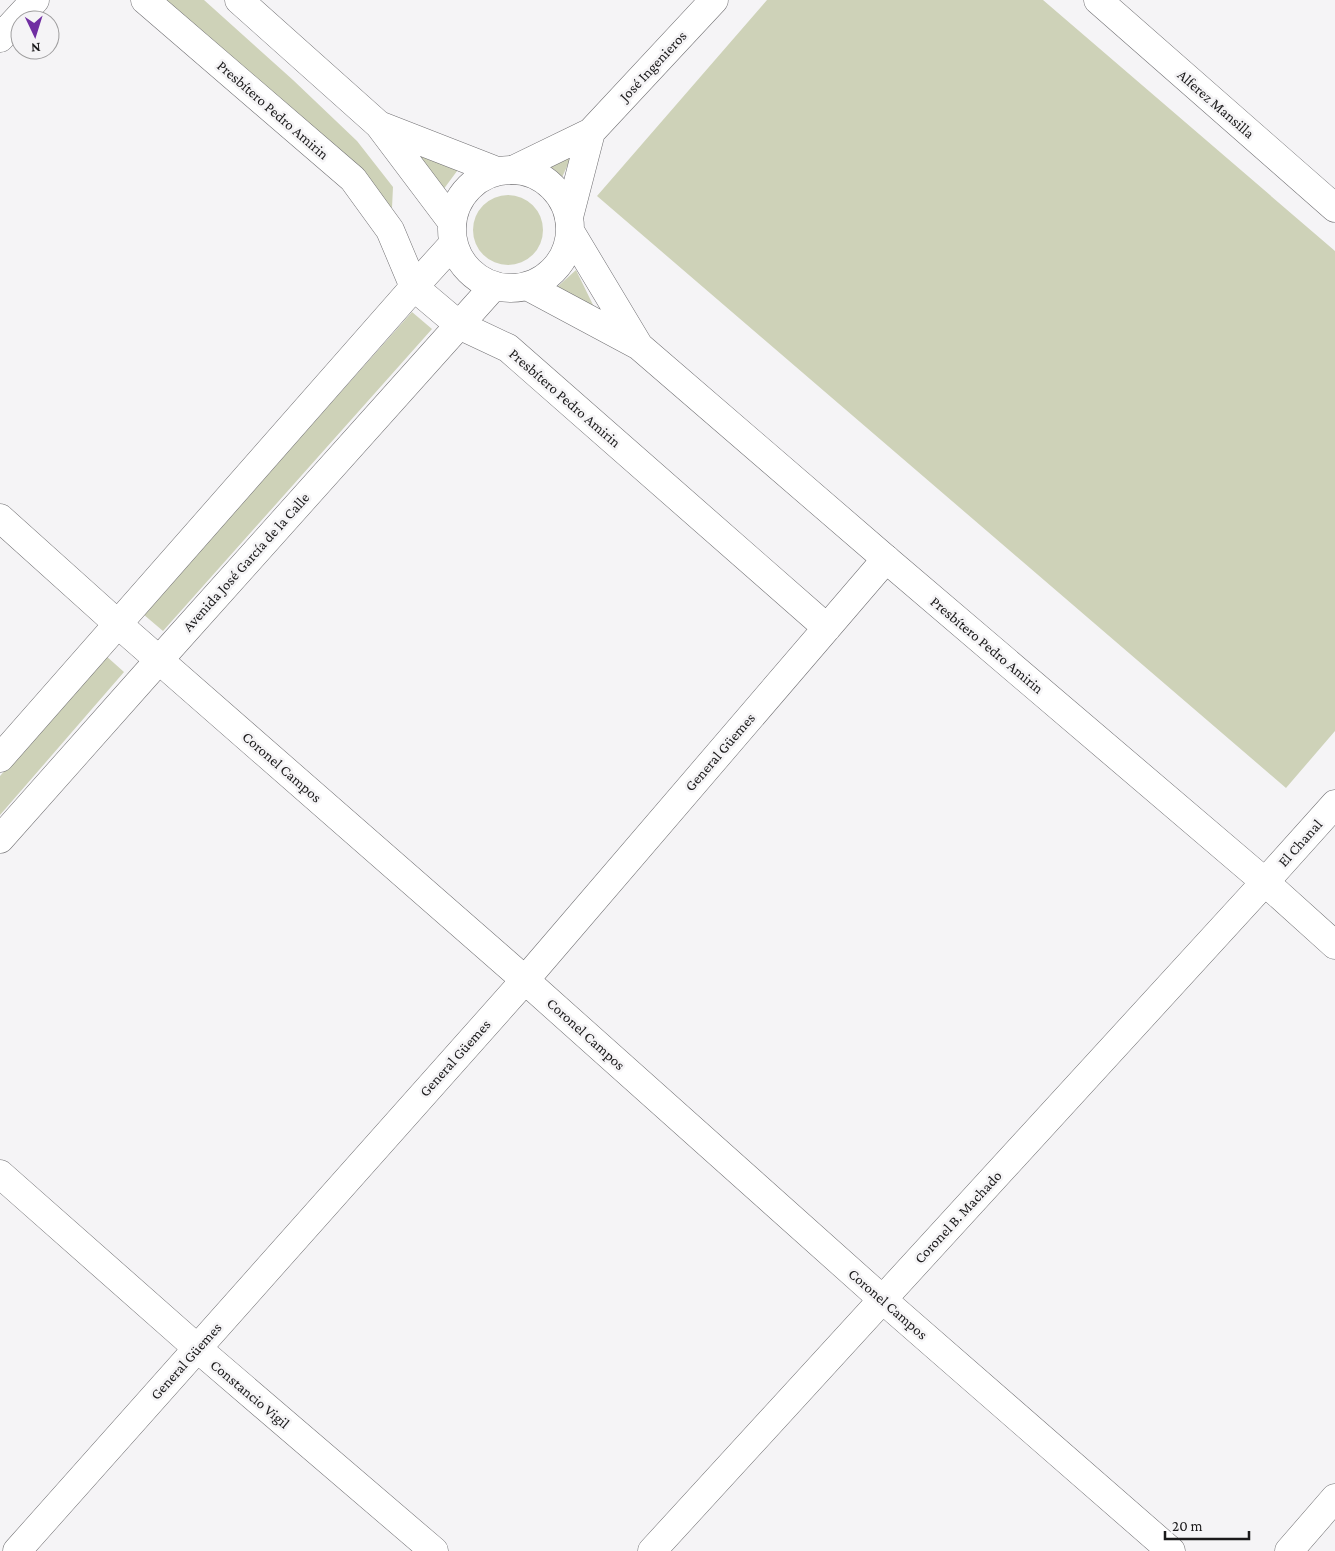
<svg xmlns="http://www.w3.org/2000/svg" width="1335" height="1551" viewBox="0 0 1335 1551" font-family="'Crimson Pro',serif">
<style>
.green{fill:#ced2b8}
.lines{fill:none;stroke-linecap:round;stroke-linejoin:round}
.minor-casing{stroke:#717073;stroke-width:29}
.tertiary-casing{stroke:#717073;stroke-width:29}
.secondary-casing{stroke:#717073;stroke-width:29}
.minor{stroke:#fff;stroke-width:28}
.tertiary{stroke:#fff;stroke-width:28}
.secondary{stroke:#fff;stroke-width:28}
.labels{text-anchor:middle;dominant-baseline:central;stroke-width:5;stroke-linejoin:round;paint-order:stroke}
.street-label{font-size:15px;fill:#1b1a1b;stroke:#f5f4f6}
</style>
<rect width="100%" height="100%" fill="#f5f4f6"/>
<!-- green -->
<path class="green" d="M 166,0 L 204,0 L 293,80 L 357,141 L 393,187 L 392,208 L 341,155 Z
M 767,0 L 1043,0 L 1335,251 L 1335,731 L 1286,788 L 597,196 Z
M 574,151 L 559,184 L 539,167 Z
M 419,156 L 460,167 L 443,190 Z
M473 230a35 35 0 1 1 70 0a35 35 0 1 1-70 0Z
M 576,270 L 594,307 L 555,289 Z
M 412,312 L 432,329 L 163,631 L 143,614 Z
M 105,655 L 124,672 L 0,815 L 0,776 Z"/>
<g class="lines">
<defs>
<path id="minor" d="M 145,0 L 353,179 L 390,230 L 414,287 L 459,325 L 508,348 L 827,628
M 1098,0 L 1335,208
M 0,38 L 35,0
M 0,518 L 119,625 L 525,980 L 882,1299 L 1171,1551
M 0,1174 L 197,1348 L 434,1551
M 17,1551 L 525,980 L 886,559
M 652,1551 L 1265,882 L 1335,804
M 1289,1551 L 1335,1498"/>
<path id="tertiary" d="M 513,170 L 591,132 L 714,0
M 569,217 L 591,132"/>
<path id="secondary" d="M 239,0 L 379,125 L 452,222
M 379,125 L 497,171
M452 229a59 59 0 1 1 118 0a59 59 0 1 1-118 0Z
M 570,231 L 639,346
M 527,286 L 639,346 L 886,559 L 1265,882 L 1335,945
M 0,758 L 414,287 L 453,244
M 0,839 L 159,660 L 494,286"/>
</defs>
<!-- minor casing -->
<use href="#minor" class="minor-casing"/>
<!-- tertiary casing -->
<use href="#tertiary" class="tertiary-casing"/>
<!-- secondary casing -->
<use href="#secondary" class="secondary-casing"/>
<!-- minor -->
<use href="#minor" class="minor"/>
<!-- tertiary -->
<use href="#tertiary" class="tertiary"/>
<!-- secondary -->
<use href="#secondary" class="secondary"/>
</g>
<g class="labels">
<!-- street labels -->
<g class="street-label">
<text transform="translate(653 66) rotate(-47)">José Ingenieros</text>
<text transform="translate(1216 104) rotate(41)">Alferez Mansilla</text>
<text transform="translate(273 110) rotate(41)">Presbítero Pedro Amirin</text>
<text transform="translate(565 398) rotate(41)">Presbítero Pedro Amirin</text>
<text transform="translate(246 562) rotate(-48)">Avenida José García de la Calle</text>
<text transform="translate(987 645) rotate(40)">Presbítero Pedro Amirin</text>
<text transform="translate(720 752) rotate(-49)">General Güemes</text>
<text transform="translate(282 767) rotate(41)">Coronel Campos</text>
<text transform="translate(1300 843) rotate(-48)">El Chanal</text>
<text transform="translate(586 1034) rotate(42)">Coronel Campos</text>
<text transform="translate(455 1058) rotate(-48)">General Güemes</text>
<text transform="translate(958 1217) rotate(-47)">Coronel B. Machado</text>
<text transform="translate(888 1304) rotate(41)">Coronel Campos</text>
<text transform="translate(186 1361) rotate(-48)">General Güemes</text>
<text transform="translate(250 1394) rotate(40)">Constancio Vigil</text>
</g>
</g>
<!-- north arrow -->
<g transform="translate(35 35) rotate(176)"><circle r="24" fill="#f5f4f6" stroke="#9e9d9e"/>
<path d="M0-4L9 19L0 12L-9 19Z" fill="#702ea2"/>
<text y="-8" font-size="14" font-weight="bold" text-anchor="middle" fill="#1b1a1b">N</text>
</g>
<!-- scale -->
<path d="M1165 1531v8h84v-8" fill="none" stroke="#1b1a1b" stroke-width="2.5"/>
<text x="1172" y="1531" font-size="15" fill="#1b1a1b" stroke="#f5f4f6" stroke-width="4" paint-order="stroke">20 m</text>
</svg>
